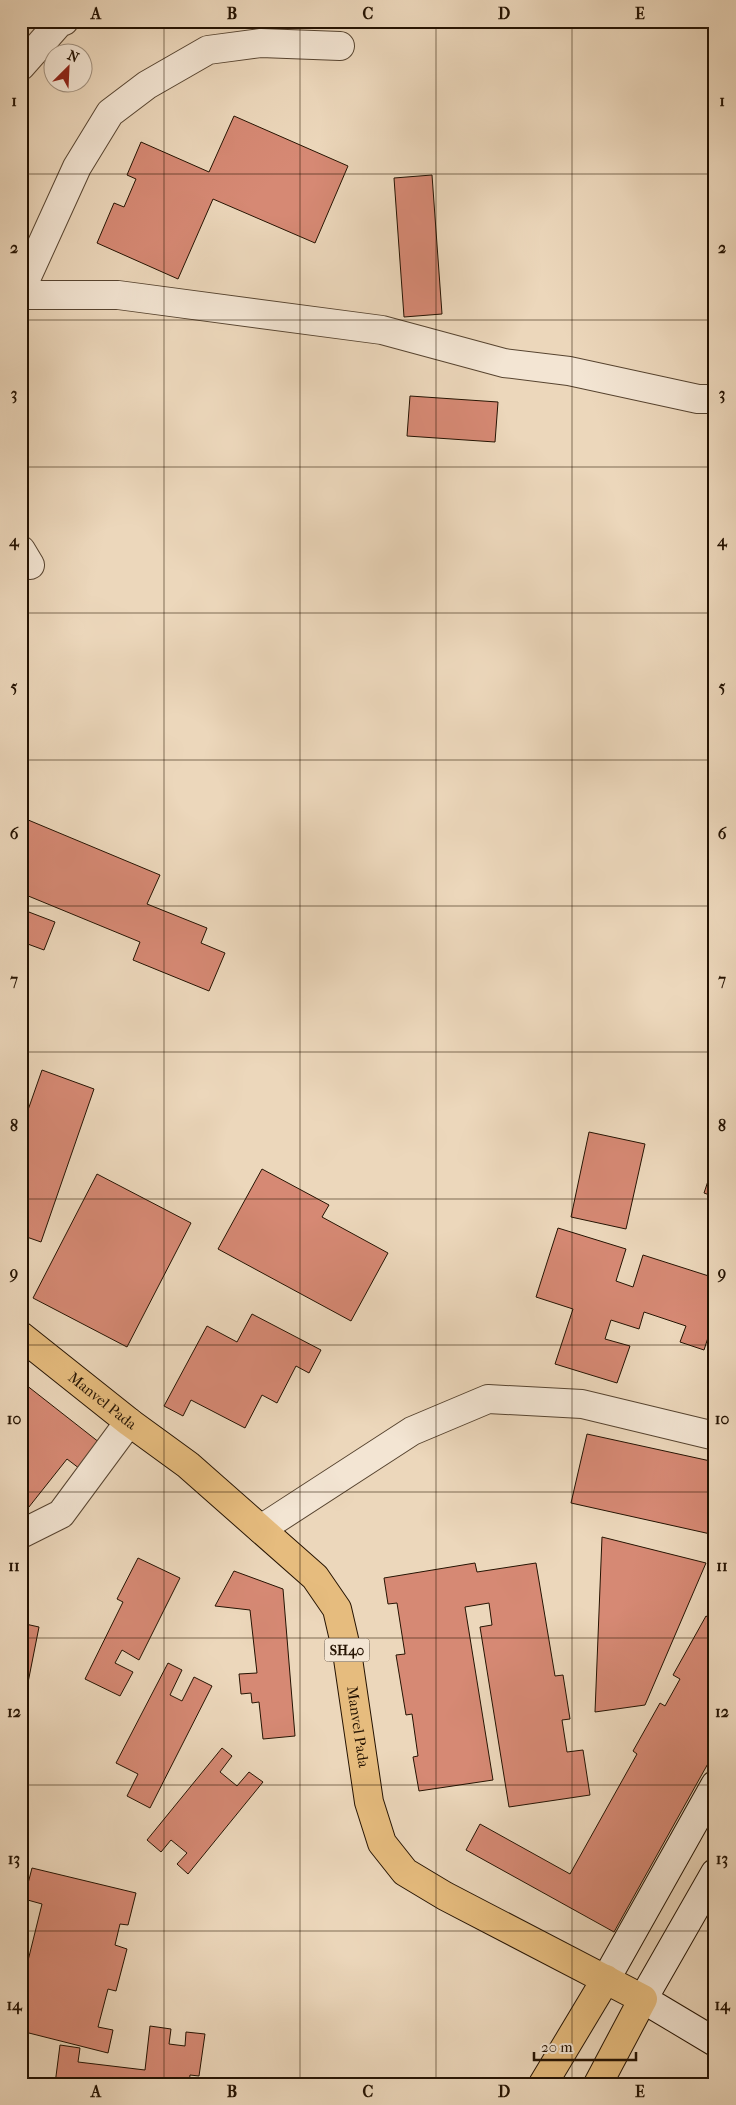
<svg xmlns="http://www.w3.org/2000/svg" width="736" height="2105" viewBox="0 0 736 2105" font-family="'IM FELL French Canon',serif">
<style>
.building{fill:#d68974;stroke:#251302}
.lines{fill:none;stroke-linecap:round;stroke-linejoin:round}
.minor-casing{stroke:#574430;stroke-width:30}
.secondary-casing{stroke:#251302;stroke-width:30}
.primary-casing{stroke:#251302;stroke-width:30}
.minor{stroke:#f3e5d3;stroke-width:28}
.secondary{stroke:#f3e5d3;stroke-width:28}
.primary{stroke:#e6bc7e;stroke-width:28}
.grid{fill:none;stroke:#251302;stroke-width:1;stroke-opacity:0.55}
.labels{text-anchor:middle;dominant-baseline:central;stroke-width:4;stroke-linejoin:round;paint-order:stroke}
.shield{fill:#f3e5d3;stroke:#635241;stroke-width:1}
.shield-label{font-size:14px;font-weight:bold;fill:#251302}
.street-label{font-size:15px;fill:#251302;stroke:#f3e5d3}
.neatline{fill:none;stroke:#251302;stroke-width:2}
.grid-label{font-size:16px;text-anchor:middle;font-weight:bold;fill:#251302}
</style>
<rect width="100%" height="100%" fill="#ecd7bb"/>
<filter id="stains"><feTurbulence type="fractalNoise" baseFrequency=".004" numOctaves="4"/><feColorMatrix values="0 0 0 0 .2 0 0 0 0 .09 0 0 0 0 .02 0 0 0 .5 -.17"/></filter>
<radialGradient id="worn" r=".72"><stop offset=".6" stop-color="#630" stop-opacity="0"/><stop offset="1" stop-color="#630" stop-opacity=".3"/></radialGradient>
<!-- building -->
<path class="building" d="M 234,116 L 348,166 L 315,243 L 213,199 L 178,279 L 97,243 L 114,203 L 124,207 L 136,179 L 127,175 L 141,142 L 209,172 Z
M 432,175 L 442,314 L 404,317 L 394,178 Z
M 410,396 L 498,402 L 495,442 L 407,436 Z
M 21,817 L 160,875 L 147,904 L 207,928 L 201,943 L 225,953 L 209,991 L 133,960 L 140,942 L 21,893 Z
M 21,909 L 55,922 L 44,950 L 25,943 L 21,952 Z
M 42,1070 L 94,1089 L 41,1242 L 21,1235 L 21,1130 Z
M 589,1132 L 645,1144 L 626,1229 L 571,1217 Z
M 262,1169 L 329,1205 L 322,1217 L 388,1253 L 351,1321 L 218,1249 Z
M 711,1172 L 715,1174 L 715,1197 L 704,1193 Z
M 97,1174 L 191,1223 L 127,1347 L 33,1298 Z
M 558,1228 L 626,1249 L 616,1281 L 633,1287 L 643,1255 L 715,1278 L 715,1316 L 704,1350 L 680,1342 L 686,1326 L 644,1312 L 639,1329 L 611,1320 L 605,1339 L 630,1346 L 617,1383 L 555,1364 L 573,1309 L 536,1297 Z
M 252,1314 L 321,1350 L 309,1373 L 296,1366 L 277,1403 L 262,1395 L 245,1428 L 191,1400 L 183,1416 L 164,1406 L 207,1326 L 237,1342 Z
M 21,1381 L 109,1450 L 88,1475 L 67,1459 L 21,1517 Z
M 587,1434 L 715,1462 L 715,1535 L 571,1503 Z
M 602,1537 L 706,1563 L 645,1705 L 595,1712 Z
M 138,1558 L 180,1578 L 139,1660 L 122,1650 L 115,1663 L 133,1672 L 120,1696 L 85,1679 L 123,1602 L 117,1599 Z
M 475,1563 L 477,1572 L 536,1563 L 555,1676 L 563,1675 L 570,1719 L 562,1720 L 567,1752 L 583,1750 L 590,1795 L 509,1807 L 480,1627 L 492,1625 L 489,1603 L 465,1607 L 493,1780 L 419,1791 L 413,1757 L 418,1756 L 412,1714 L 406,1715 L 396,1655 L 405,1654 L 397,1603 L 388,1604 L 384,1578 Z
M 234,1571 L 283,1589 L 295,1736 L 263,1739 L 259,1702 L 252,1703 L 251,1693 L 241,1694 L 239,1674 L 257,1673 L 250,1610 L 215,1606 Z
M 706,1616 L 715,1621 L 715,1751 L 614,1932 L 466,1850 L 480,1824 L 570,1874 L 637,1754 L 633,1751 L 660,1703 L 665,1706 L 680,1679 L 673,1675 Z
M 21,1623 L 39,1627 L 21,1718 Z
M 168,1663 L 182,1670 L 170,1695 L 182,1701 L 194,1677 L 212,1686 L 150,1808 L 127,1796 L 138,1774 L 116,1763 Z
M 222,1748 L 232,1756 L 220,1772 L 237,1786 L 249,1772 L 263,1782 L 188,1874 L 177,1864 L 187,1853 L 171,1840 L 161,1852 L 147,1840 Z
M 32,1868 L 136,1893 L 128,1925 L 120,1924 L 115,1945 L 127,1949 L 116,1991 L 108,1989 L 98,2027 L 113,2030 L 108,2053 L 21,2031 L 21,1989 L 42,1904 L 24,1899 Z
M 150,2026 L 171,2029 L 169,2044 L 185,2046 L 186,2032 L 205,2034 L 199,2076 L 190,2075 L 189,2084 L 55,2084 L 60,2045 L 80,2048 L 78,2062 L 145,2070 Z"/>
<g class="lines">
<defs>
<path id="minor" d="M 21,66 L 59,23 L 64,21
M 21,290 L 77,167 L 110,113 L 147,85 L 208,50 L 261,43 L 340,46
M 21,295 L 118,295 L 382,330 L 504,363 L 569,371 L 698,399 L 715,399
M 21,550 L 30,565
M 261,1529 L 412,1431 L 488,1399 L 582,1404 L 715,1436
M 21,1534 L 61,1514 L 129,1422"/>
<path id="secondary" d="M 715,1873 L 643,1999 L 715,2042
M 606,1979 L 715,1785"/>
<g id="primary">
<path id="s1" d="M 21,1336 L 129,1422 L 188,1465 L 315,1577 L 337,1609 L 347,1652 L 369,1802 L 382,1843 L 405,1872 L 445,1896 L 643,1999 L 598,2084"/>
<path d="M 543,2084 L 606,1979"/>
</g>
</defs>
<!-- minor casing -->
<use href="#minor" class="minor-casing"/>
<!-- secondary casing -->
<use href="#secondary" class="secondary-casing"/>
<!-- primary casing -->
<use href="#primary" class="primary-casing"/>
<!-- minor -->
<use href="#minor" class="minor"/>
<!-- secondary -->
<use href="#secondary" class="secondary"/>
<!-- primary -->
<use href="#primary" class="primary"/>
</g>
<!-- grid -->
<path class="grid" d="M 164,21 L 164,2084M 300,21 L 300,2084M 436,21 L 436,2084M 572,21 L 572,2084M 21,174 L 715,174M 21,320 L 715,320M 21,467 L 715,467M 21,613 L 715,613M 21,760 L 715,760M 21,906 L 715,906M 21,1052 L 715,1052M 21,1199 L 715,1199M 21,1345 L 715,1345M 21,1492 L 715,1492M 21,1638 L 715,1638M 21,1785 L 715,1785M 21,1931 L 715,1931"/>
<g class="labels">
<!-- shield labels -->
<rect class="shield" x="324.5" y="1638.5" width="45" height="23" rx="4"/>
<g class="shield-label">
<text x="347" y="1650">SH40</text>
</g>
<!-- street labels -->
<g class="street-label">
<text stroke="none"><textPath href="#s1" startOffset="104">Manvel Pada</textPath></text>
<text stroke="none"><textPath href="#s1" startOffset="539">Manvel Pada</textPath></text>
</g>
</g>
<!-- margin -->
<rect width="736" height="2105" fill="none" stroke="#ecd7bb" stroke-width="55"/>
<!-- north arrow -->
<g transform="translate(68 68) rotate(24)"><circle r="24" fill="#f3e5d3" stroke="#a1917f"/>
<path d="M0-4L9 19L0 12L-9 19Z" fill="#8f2418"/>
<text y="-8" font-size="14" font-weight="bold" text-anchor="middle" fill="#251302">N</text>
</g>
<!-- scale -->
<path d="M534 2052v8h102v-8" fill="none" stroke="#251302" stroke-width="2.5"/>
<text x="541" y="2052" font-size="15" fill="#251302" stroke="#f3e5d3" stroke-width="4" paint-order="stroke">20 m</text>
<rect x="28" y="28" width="680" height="2050" class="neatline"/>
<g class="grid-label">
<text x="96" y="19">A</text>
<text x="232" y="19">B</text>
<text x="368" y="19">C</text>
<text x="504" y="19">D</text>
<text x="640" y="19">E</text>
<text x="14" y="106">1</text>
<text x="722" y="106">1</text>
<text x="14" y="253">2</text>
<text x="722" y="253">2</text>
<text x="14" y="399">3</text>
<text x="722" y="399">3</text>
<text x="14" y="546">4</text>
<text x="722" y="546">4</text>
<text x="14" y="692">5</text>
<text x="722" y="692">5</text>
<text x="14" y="839">6</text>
<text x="722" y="839">6</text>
<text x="14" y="985">7</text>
<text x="722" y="985">7</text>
<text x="14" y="1131">8</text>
<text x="722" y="1131">8</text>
<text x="14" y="1278">9</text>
<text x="722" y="1278">9</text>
<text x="14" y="1424">10</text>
<text x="722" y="1424">10</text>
<text x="14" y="1571">11</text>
<text x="722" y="1571">11</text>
<text x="14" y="1717">12</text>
<text x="722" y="1717">12</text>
<text x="14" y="1864">13</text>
<text x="722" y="1864">13</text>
<text x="14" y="2010">14</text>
<text x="722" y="2010">14</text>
<text x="96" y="2097">A</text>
<text x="232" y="2097">B</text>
<text x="368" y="2097">C</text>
<text x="504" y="2097">D</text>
<text x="640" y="2097">E</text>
</g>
<rect width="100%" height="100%" filter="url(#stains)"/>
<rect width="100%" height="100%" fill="url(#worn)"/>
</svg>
